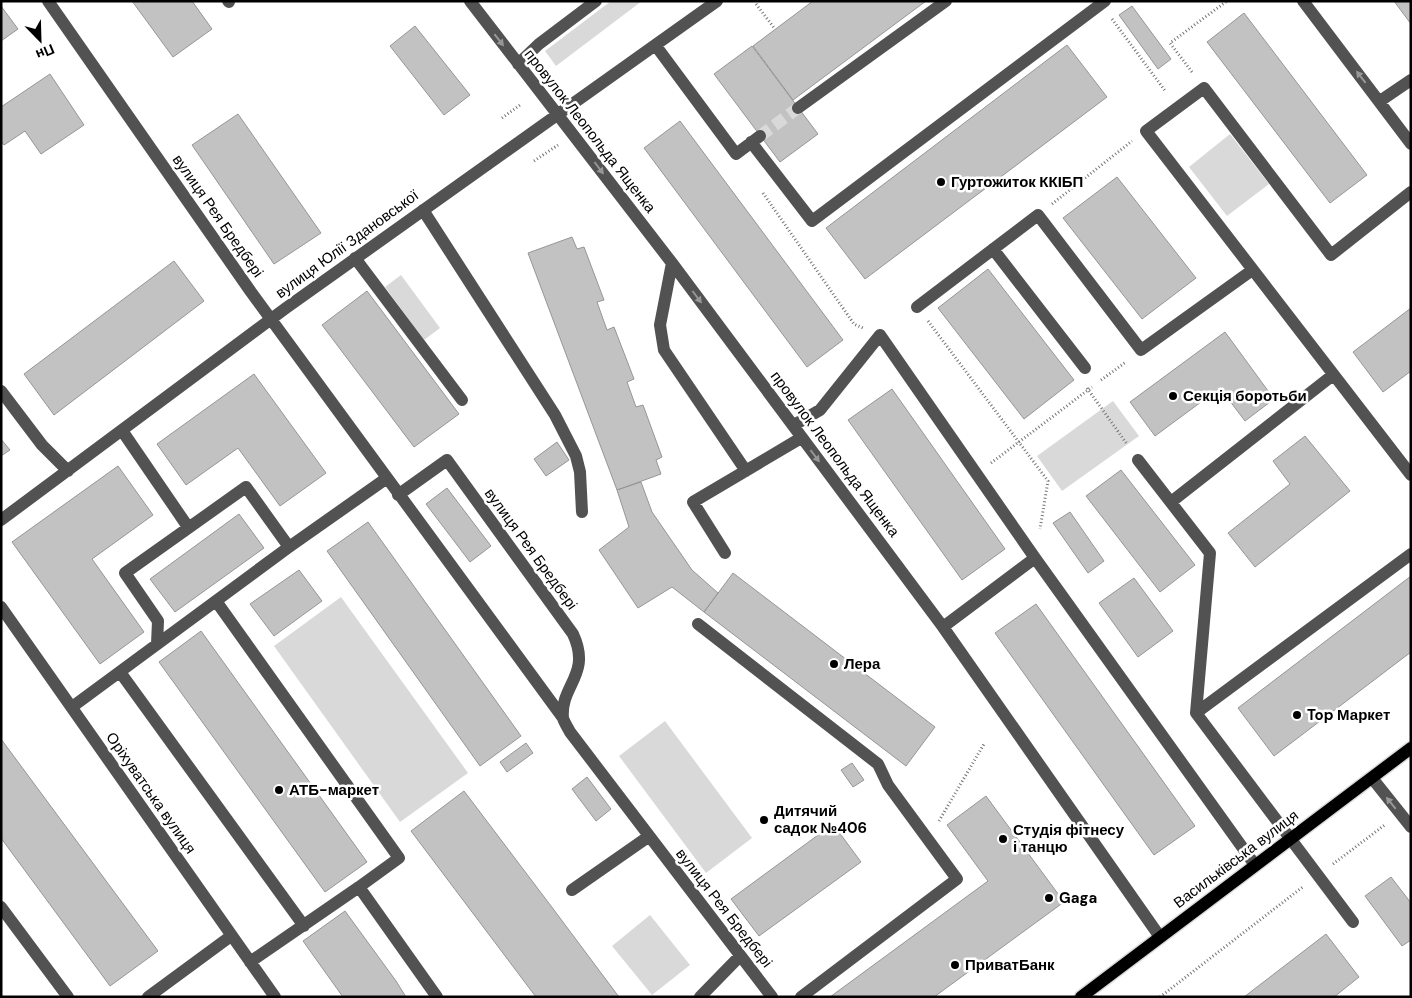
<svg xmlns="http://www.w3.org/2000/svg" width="1412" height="998" viewBox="0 0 1412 998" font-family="'DM Sans',sans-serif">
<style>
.green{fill:#d9d9d9}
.building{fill:#c2c2c2;stroke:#969696}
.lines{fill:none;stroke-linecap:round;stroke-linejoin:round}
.minor-tunnel{stroke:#d9d9d9;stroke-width:12;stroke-dasharray:12 6;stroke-linecap:butt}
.major-casing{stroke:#dbdbdb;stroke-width:15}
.path{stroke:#747474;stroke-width:3;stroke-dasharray:1 2.5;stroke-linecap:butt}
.minor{stroke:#525252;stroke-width:12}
.major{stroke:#000;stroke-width:12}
.oneway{fill:#979797}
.poi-dot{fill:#000;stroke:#fff;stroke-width:2}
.labels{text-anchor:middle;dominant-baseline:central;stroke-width:5;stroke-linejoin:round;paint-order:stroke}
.street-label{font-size:15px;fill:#000;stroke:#fff}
.poi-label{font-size:15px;font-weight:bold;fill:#000;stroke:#fff;text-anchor:start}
</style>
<rect width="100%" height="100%" fill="#fff"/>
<!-- green -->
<path class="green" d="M 611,1 L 642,1 L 556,66 L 545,51 Z
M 1230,134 L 1269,184 L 1227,216 L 1189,167 Z
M 401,275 L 440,328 L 424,340 L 385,287 Z
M 1113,401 L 1139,436 L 1062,491 L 1037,456 Z
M 341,597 L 468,773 L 400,822 L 274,646 Z
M 665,721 L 752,838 L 706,873 L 619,756 Z
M 650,915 L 690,965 L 652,995 L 612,946 Z"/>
<!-- building -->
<path class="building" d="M 132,1 L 192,1 L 212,29 L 173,57 Z
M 813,1 L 926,1 L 793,100 L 753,46 Z
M 1394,1 L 1411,1 L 1411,24 Z
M 1,6 L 18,29 L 1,41 Z
M 1132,6 L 1171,59 L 1158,69 L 1119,15 Z
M 1244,13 L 1367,175 L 1330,203 L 1207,42 Z
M 415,26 L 470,95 L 444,115 L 390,46 Z
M 1067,45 L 1107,97 L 865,279 L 826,228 Z
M 752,46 L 818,134 L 780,162 L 714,74 Z
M 50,74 L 84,125 L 41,154 L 25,131 L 4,145 L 1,141 L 1,107 Z
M 238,114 L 321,233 L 274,264 L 192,145 Z
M 680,121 L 843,340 L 807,367 L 644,148 Z
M 1117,177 L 1196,278 L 1142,319 L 1063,218 Z
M 572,237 L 577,249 L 584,247 L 604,300 L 597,302 L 607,330 L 614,327 L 634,379 L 627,382 L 636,407 L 643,405 L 662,457 L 656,460 L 661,474 L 617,490 L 528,253 Z
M 174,261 L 204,301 L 54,415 L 24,374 Z
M 988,269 L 1074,380 L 1024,419 L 938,308 Z
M 367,291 L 459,414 L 414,447 L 322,325 Z
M 1411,308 L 1411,371 L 1383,392 L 1353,352 Z
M 1225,332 L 1274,399 L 1245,421 L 1220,388 L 1155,436 L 1130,402 Z
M 254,374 L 326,473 L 280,506 L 238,448 L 186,485 L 157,444 Z
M 892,389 L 1005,549 L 962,580 L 848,420 Z
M 1305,436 L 1350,491 L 1255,567 L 1228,533 L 1290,484 L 1273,461 Z
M 1,439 L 10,450 L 1,456 Z
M 557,442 L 569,460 L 546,476 L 534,459 Z
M 118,466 L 153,515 L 92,559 L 144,632 L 100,664 L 12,542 Z
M 1121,470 L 1195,565 L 1160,592 L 1086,496 Z
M 641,482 L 652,512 L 692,570 L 718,593 L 704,612 L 672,587 L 638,608 L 599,550 L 629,527 L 617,490 Z
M 447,488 L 491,546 L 470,562 L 426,504 Z
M 1070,512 L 1104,561 L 1088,573 L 1053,523 Z
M 239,514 L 264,548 L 175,612 L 150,579 Z
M 368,522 L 521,736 L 480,766 L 327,551 Z
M 299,570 L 322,601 L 274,636 L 250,604 Z
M 733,573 L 935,727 L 906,766 L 704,612 Z
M 1411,576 L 1411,652 L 1274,756 L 1238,708 Z
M 1134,578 L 1173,631 L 1138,657 L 1099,603 Z
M 1036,604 L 1195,826 L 1154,855 L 995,633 Z
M 201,631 L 367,862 L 325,892 L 159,662 Z
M 1,739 L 158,951 L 110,986 L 1,838 Z
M 526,743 L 533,753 L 507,772 L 500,762 Z
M 852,763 L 864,780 L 853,787 L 841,770 Z
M 587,777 L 611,809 L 596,821 L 572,789 Z
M 464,791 L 551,906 L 619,997 L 536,997 L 411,831 Z
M 986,796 L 1064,902 L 934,997 L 830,997 L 988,881 L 947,825 Z
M 833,824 L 861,862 L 759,936 L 731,899 Z
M 1391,877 L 1411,903 L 1411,940 L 1402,946 L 1365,896 Z
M 345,911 L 396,981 L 406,997 L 343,997 L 303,941 Z
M 1326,934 L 1359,977 L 1334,997 L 1244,997 Z"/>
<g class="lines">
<!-- minor-tunnel -->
<path class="minor-tunnel" d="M 760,136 L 798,108"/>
<defs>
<path id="major" d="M 1081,997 L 1411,748"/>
</defs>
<!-- major casing -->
<use href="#major" class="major-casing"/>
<!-- path -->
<path class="path" d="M 756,4 L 775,29
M 1112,19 L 1166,92
M 1192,72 L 1170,43 L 1227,1
M 502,118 L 520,105
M 534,161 L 558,145
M 763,193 L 854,324 L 863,328
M 1052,204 L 1132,141
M 928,321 L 1048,481 L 1040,529
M 1101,380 L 1126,362
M 1087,388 L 1127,444
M 991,463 L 1092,387
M 939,821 L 984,744
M 1333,864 L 1386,824
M 1160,997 L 1304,886"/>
<!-- minor -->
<path class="minor" d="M 48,1 L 251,292 L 563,718
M 228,1 L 229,2
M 470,1 L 672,263 L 943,627 L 1160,937
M 1303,1 L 1411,144
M 656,46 L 736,154 L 760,136
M 518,64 L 539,44 L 596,1
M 1380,101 L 1411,80
M 798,108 L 946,1
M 751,142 L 812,221 L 1105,1
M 1411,192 L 1331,255 L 1204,88 L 1146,131 L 1411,475
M 423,210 L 555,415 L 576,456 L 580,472 L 582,512
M 993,249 L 1085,368
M 355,258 L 462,400
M 672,263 L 660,325 L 664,350 L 746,471
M 917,307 L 1038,215 L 1141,350 L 1251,271
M 1,391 L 42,445 L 68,471
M 794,425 L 820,410 L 880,335 L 1035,558 L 1255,865
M 123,432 L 188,527
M 1138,460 L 1210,553 L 1196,713 L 1353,922
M 398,495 L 447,460 L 573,634 C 592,675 560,685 563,718 C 564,722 568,728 570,732 L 772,997
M 1171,502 L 1333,375
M 1,520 L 286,308 L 717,1
M 725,553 L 693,502 L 801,438
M 216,601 L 399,858 L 359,887
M 1,607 L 275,997
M 698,624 L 878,764 L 888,785 L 957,879 L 801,997
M 943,627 L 1035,558
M 157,644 L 158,621 L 125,573 L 246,487 L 289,547
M 120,672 L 304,926
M 72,707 L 289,547 L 387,478
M 1196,713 L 1411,554
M 1372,778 L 1411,827
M 572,890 L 648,837
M 1,907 L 68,997
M 250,962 L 359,887 L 437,997
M 148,997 L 231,936
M 700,997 L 740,956"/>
<!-- major -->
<use href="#major" class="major"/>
</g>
<!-- one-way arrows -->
<defs><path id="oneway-solid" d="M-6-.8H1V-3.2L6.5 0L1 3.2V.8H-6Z" transform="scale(1.25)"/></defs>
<g class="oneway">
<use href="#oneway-solid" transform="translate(499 40) rotate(52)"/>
<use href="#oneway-solid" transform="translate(1361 77) rotate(-128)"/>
<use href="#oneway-solid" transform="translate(599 168) rotate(53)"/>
<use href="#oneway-solid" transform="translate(697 297) rotate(53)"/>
<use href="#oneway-solid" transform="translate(815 456) rotate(53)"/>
<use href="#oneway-solid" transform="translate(1391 803) rotate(-129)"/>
</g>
<!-- markers -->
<g class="poi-dot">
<circle cx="941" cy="182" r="5"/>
<circle cx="1173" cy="396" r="5"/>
<circle cx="834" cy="664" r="5"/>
<circle cx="1297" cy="715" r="5"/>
<circle cx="279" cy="790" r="5"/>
<circle cx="764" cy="820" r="5"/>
<circle cx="1003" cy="839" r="5"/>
<circle cx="1049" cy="898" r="5"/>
<circle cx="955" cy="965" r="5"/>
</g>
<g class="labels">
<!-- street labels -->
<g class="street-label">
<text transform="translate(590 131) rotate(52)">провулок Леопольда Ященка</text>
<text transform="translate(218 216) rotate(55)">вулиця Рея Бредбері</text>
<text transform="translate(347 244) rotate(-36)">вулиця Юлії Здановської</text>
<text transform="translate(835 454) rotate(53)">провулок Леопольда Ященка</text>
<text transform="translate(531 549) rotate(54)">вулиця Рея Бредбері</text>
<text transform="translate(151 793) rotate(55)">Оріхуватська вулиця</text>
<text transform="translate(1236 859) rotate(-37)">Васильківська вулиця</text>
<text transform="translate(724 908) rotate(52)">вулиця Рея Бредбері</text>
</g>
<!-- poi labels -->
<g class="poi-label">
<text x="951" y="182">Гуртожиток ККІБП</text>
<text x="1183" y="396">Секція боротьби</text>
<text x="844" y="664">Лера</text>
<text x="1307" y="715">Top Маркет</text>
<text x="289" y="790">АТБ-маркет</text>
<text x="774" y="811">Дитячий<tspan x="774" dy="17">садок №406</tspan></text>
<text x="1013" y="830">Студія фітнесу<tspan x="1013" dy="17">і танцю</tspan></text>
<text x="1059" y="898">Gaga</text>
<text x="965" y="965">ПриватБанк</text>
</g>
</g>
<!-- border -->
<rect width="1412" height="998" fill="none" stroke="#000000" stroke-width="5"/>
<!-- north arrow -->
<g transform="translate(40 40) rotate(157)" stroke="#ffffff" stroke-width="4" paint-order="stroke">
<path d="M0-4L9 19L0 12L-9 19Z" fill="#000000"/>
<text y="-8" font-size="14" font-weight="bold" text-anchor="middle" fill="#000000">Пн</text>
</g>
</svg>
